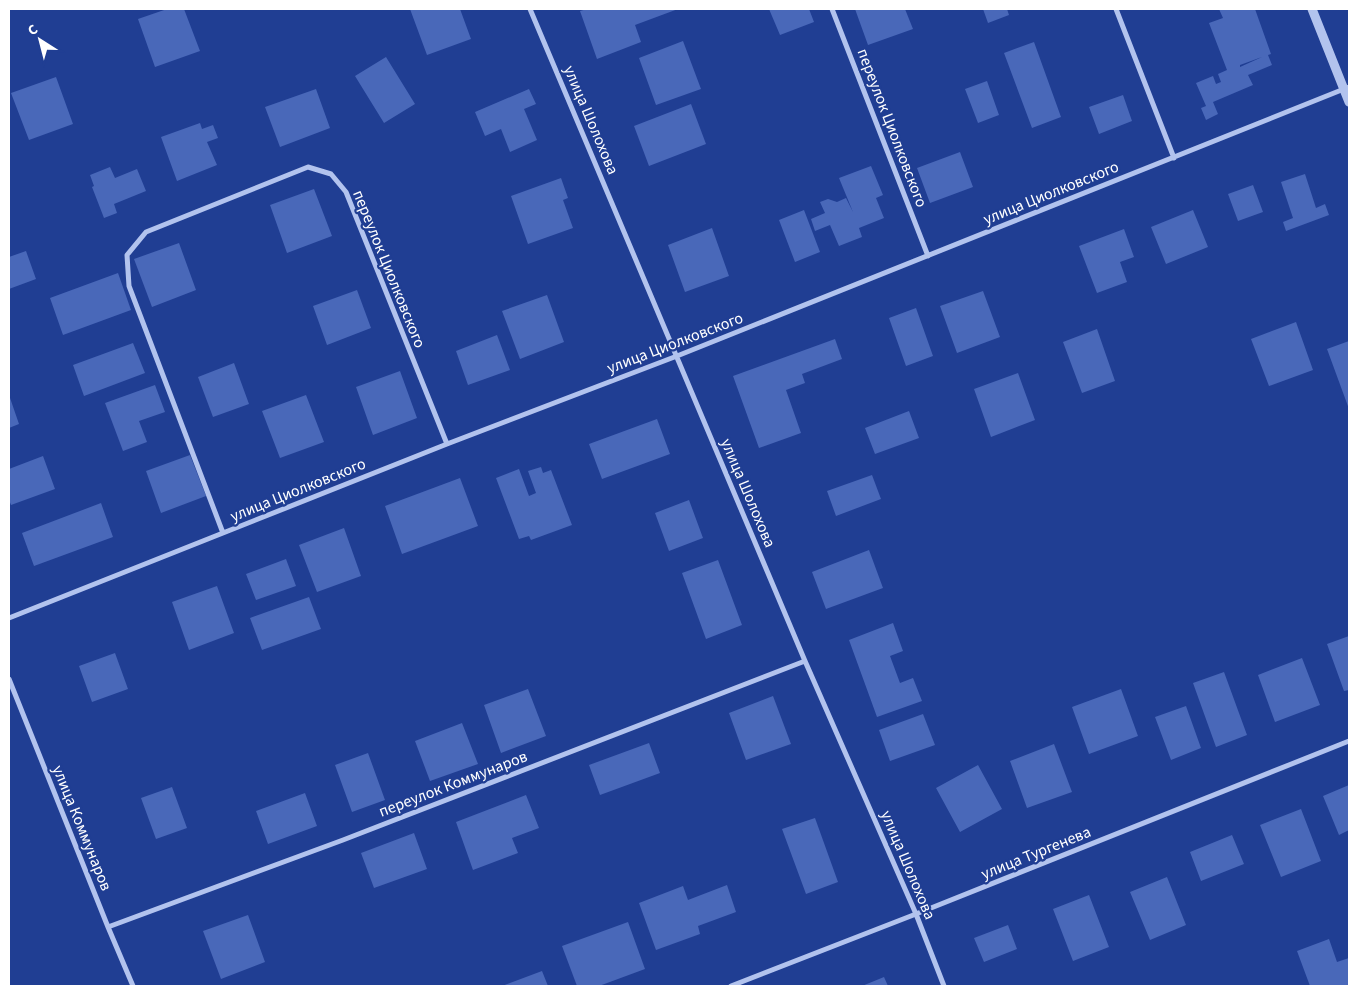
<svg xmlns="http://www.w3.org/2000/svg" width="1358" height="995" viewBox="0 0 1358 995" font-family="'Source Sans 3',sans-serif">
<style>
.building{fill:#4968b9;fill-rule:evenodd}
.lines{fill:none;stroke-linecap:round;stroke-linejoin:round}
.minor{stroke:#b2c3ee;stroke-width:5}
.tertiary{stroke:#b2c3ee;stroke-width:9}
.labels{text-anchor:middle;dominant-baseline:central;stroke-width:4.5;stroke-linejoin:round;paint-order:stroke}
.street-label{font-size:16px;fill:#fff;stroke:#203e93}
</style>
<rect width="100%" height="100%" fill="#203e93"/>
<!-- building -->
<path class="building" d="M 167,9 L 184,9 L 200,51 L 155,67 L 138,19 Z
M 410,9 L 460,9 L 471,39 L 427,55 Z
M 587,9 L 678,9 L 635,25 L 641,42 L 597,59 L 580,11 Z
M 769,9 L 809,9 L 814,22 L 780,35 Z
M 855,9 L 905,9 L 913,29 L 868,45 Z
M 983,9 L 1007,9 L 1009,15 L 988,23 Z
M 1219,9 L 1255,9 L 1271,54 L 1268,55 L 1272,65 L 1248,75 L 1253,85 L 1213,102 L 1218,114 L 1206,120 L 1201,108 L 1206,106 L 1196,83 L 1213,76 L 1216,84 L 1221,82 L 1218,74 L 1227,70 L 1209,23 L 1223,18 ZM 1262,57 L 1240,67 L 1240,65 Z
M 683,41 L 701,89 L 656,105 L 639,58 Z
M 1034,42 L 1061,117 L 1032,128 L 1004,53 Z
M 386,57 L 415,104 L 384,123 L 355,76 Z
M 56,77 L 73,124 L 29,140 L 11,93 Z
M 987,81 L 999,115 L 978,123 L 965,89 Z
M 316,89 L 330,128 L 280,147 L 265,107 Z
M 529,89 L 536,104 L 524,109 L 537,140 L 510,152 L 501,129 L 485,136 L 475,112 Z
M 1123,95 L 1132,121 L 1099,134 L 1089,107 Z
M 691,104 L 706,144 L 649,166 L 634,126 Z
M 200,123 L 202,129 L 213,125 L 218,138 L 207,142 L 217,165 L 177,181 L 161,137 Z
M 960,152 L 973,187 L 930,203 L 917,168 Z
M 871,166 L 883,195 L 876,198 L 884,218 L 859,228 L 862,237 L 839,246 L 830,225 L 815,231 L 811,219 L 825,213 L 820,202 L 828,199 L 837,202 L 846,198 L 853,212 L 839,178 Z
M 110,167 L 115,178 L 137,169 L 146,191 L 114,204 L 117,213 L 104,218 L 92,187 L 94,186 L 90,175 Z
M 1305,174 L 1316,208 L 1325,204 L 1329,215 L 1286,231 L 1283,222 L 1293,218 L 1281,182 Z
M 561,178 L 568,198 L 563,200 L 573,228 L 528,244 L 511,196 Z
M 1253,185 L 1263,212 L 1238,221 L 1228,194 Z
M 314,189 L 332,236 L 287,253 L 270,205 Z
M 804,210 L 820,252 L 795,262 L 779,220 Z
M 1193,210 L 1208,247 L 1166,264 L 1151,227 Z
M 712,228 L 729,276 L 685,292 L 668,245 Z
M 1124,229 L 1134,257 L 1120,262 L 1127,282 L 1097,293 L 1079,246 Z
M 179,243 L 196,290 L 152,307 L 134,259 Z
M 26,251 L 36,279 L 9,289 L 9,257 Z
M 118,273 L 131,310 L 63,335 L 50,298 Z
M 357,290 L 371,328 L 327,345 L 313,306 Z
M 983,291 L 1000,337 L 957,353 L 940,306 Z
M 547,295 L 564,342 L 520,359 L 502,311 Z
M 916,308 L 933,356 L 906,366 L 889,318 Z
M 1296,322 L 1313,370 L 1269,386 L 1251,339 Z
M 1097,329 L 1115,381 L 1082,393 L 1063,342 Z
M 497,335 L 510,370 L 468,385 L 456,351 Z
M 835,339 L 842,359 L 802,374 L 805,383 L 786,390 L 801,433 L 759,448 L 733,376 Z
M 1349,341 L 1349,409 L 1327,349 Z
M 133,343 L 145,373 L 84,396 L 73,365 Z
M 234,363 L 249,404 L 213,417 L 198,377 Z
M 400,371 L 417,418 L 373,435 L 356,387 Z
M 1018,373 L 1035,420 L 991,437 L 974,389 Z
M 155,385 L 165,412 L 139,421 L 147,442 L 123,451 L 105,403 Z
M 9,395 L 19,424 L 9,428 Z
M 306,395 L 324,442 L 280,458 L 262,411 Z
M 909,411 L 919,438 L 875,454 L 865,428 Z
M 657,419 L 670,454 L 602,479 L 589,444 Z
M 190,455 L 206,496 L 161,513 L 146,471 Z
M 43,456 L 55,489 L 11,505 L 9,500 L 9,469 Z
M 541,467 L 543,473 L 551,470 L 572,525 L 531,540 L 529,536 L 519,539 L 496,478 L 519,469 L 529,496 L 536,493 L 528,471 Z
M 872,475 L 881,499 L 836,516 L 827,491 Z
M 460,478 L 478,526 L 402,554 L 385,506 Z
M 689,500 L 703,538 L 669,551 L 655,513 Z
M 101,503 L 113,537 L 34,566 L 22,533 Z
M 344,528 L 361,576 L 317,592 L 299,545 Z
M 869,550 L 883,588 L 826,609 L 812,572 Z
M 286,559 L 296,586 L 256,600 L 246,574 Z
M 718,560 L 742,625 L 706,639 L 682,573 Z
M 217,586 L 234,633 L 189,650 L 172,602 Z
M 309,597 L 321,629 L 262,650 L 250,618 Z
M 893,623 L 903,651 L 890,656 L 900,683 L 913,678 L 922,701 L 877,717 L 849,640 Z
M 1349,636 L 1349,690 L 1344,691 L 1327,644 Z
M 115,653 L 128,689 L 92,702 L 79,666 Z
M 1302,658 L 1320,705 L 1275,722 L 1258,675 Z
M 1224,672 L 1247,735 L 1216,747 L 1193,683 Z
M 528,689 L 546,736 L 501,753 L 484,705 Z
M 1121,689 L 1138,736 L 1089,754 L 1072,707 Z
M 773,696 L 791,744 L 746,760 L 729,713 Z
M 1186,706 L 1201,748 L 1171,760 L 1155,717 Z
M 923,714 L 935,745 L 890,761 L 879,730 Z
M 462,723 L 478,764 L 430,781 L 415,741 Z
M 649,743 L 660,773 L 600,795 L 589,765 Z
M 1054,744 L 1072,792 L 1027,808 L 1010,761 Z
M 368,753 L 385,800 L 352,812 L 335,765 Z
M 978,765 L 1002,809 L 960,832 L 936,788 Z
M 1349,785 L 1349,830 L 1339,835 L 1323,796 Z
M 172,787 L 187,828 L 156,839 L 141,798 Z
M 305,793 L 317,826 L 268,844 L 256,811 Z
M 526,795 L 539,828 L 512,838 L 518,853 L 473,870 L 456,822 Z
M 1301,809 L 1321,861 L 1281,877 L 1260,825 Z
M 815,818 L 838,882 L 806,894 L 782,829 Z
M 414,833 L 427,869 L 374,888 L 361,853 Z
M 1232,835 L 1244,864 L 1201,881 L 1190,852 Z
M 1167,877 L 1186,925 L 1150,940 L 1130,892 Z
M 727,885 L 736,912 L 698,926 L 700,934 L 656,950 L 639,903 L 683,886 L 688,900 Z
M 1089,895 L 1109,947 L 1073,961 L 1053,909 Z
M 248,915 L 265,962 L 221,979 L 203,931 Z
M 628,922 L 645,969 L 599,986 L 577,986 L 562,946 Z
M 1008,925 L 1017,949 L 984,962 L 974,938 Z
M 1329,939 L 1337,962 L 1349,958 L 1349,986 L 1310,986 L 1297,951 Z
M 542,971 L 548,986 L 502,986 Z
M 884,977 L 888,986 L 862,986 Z"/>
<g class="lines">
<!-- minor -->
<path class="minor" d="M 530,9 L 805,661 L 916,914 L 944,986
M 832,9 L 928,256
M 1116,9 L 1174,158
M 223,533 L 129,286 L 127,255 L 146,232 L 308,167 L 331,174 L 346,192 L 447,444
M 9,618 L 447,444 L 677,356 L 1349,87
M 9,679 L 108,927 L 133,986
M 108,927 L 343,840 L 805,661
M 731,986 L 916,914 L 1349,741"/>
<!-- tertiary -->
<path class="tertiary" d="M 1312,9 L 1349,102"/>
</g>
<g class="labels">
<!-- street labels -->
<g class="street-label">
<text transform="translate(591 120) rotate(67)">улица Шолохова</text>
<text transform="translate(892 128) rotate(69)">переулок Циолковского</text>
<text transform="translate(1051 193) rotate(-22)">улица Циолковского</text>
<text transform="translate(389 269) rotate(68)">переулок Циолковского</text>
<text transform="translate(675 343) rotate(-21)">улица Циолковского</text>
<text transform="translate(298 490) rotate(-22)">улица Циолковского</text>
<text transform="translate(748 493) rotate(67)">улица Шолохова</text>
<text transform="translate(453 784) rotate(-21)">переулок Коммунаров</text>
<text transform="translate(82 828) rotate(68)">улица Коммунаров</text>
<text transform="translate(1036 853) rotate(-22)">улица Тургенева</text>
<text transform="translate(908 865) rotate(67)">улица Шолохова</text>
</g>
</g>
<!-- border -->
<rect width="1358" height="995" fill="none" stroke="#ffffff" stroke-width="20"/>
<!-- north arrow -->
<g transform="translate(40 40) rotate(324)" stroke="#203e93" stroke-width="4" paint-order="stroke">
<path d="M0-4L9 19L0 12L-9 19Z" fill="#ffffff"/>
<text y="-8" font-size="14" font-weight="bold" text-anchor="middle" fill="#ffffff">С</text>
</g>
</svg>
